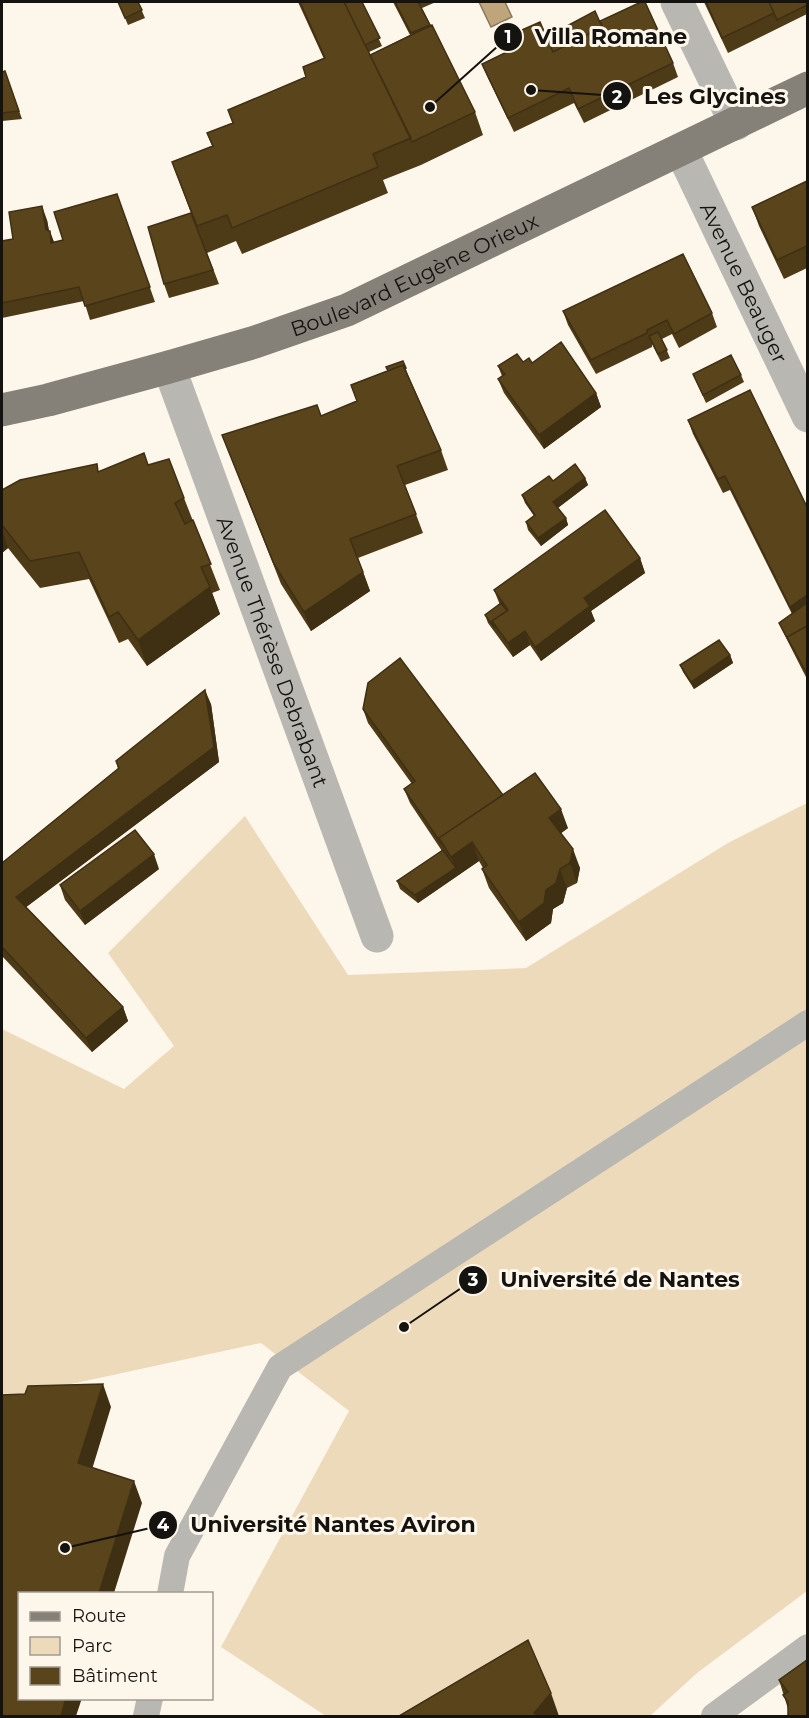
<svg xmlns="http://www.w3.org/2000/svg" width="809" height="1718" viewBox="0 0 809 1718" font-family="Montserrat,sans-serif">
<style>
.green{fill:#eddabb}
.water{fill:#bea57b;stroke:#8b795b;stroke-width:1.5}
.lines{fill:none;stroke-linecap:round;stroke-linejoin:round}
.service{stroke:#b9b7b2;stroke-width:26}
.minor{stroke:#b9b7b2;stroke-width:33}
.primary{stroke:#868178;stroke-width:33}
.wall{fill:#4d3a17}
.shaded-wall{fill:#3f3013}
.building{fill:#5a441b;stroke:#3f3013;stroke-width:1.5}
.labels{text-anchor:middle;dominant-baseline:central;stroke-width:6;stroke-linejoin:round;paint-order:stroke}
.street-label{font-size:21px;fill:#15130f;stroke:#fdf6eb}
.leader{fill:none;stroke:#15130f;stroke-width:2}
.callout-dot{fill:#15130f;stroke:#fdf6eb;stroke-width:2}
.mark-label{font-size:18px;text-anchor:middle;font-weight:bold;fill:#fff}
.callout-label{font-size:22px;text-anchor:middle;font-weight:bold;fill:#15130f;stroke:#fdf6eb;stroke-width:6;stroke-linejoin:round;paint-order:stroke}
</style>
<rect width="100%" height="100%" fill="#fdf6eb"/>
<!-- green -->
<path class="green" d="M 807,803 L 807,1591 L 697,1673 L 650,1716 L 326,1716 L 221,1647 L 349,1411 L 261,1343 L 2,1399 L 2,1029 L 124,1089 L 174,1046 L 108,953 L 245,816 L 348,975 L 526,968 L 728,843 Z"/>
<!-- water -->
<path class="water" d="M 479,2 L 505,2 L 512,17 L 491,27 Z"/>
<g class="lines">
<!-- service -->
<path class="service" d="M 170,1594 L 177,1556 L 280,1367 L 808,1023
M 146,1716 L 150,1698
M 714,1716 L 808,1647"/>
<!-- minor -->
<g class="minor">
<path d="M 677,2 L 736,124"/>
<path id="s1" d="M 681,150 L 808,416"/>
<path id="s2" d="M 169,367 L 377,936"/>
</g>
<!-- primary -->
<path class="primary" id="s3" d="M 2,410 L 48,400 L 169,367 L 255,342 L 347,310 L 808,88"/>
</g>
<!-- wall -->
<path class="wall" d="M 118,2 L 138,2 L 145,18 L 128,25 Z
M 298,2 L 362,2 L 382,46 L 369,52 L 370,55 L 410,35 L 393,2 L 436,2 L 422,8 L 475,112 L 483,135 L 421,165 L 383,180 L 388,193 L 242,254 L 236,241 L 207,253 L 219,284 L 169,298 L 164,284 L 191,213 L 172,162 L 212,146 L 207,133 L 233,123 L 306,77 L 324,59 Z
M 704,2 L 807,2 L 807,14 L 728,53 Z
M 602,27 L 673,63 L 678,77 L 584,123 L 574,103 L 514,132 L 488,78 L 482,64 L 509,51 L 510,48 L 506,37 L 546,37 Z
M 5,71 L 22,119 L 2,121 L 2,72 Z
M 807,181 L 807,268 L 784,279 L 759,226 L 752,207 Z
M 117,194 L 155,302 L 90,320 L 84,301 L 2,318 L 2,241 L 13,239 L 47,220 L 49,231 L 54,242 L 63,240 Z
M 563,311 L 712,313 L 717,327 L 679,348 L 672,334 L 662,339 L 670,358 L 661,362 L 652,344 L 652,347 L 596,374 L 568,325 Z
M 403,361 L 408,375 L 441,450 L 448,470 L 405,485 L 423,533 L 358,558 L 370,591 L 311,631 L 281,584 L 222,435 L 321,416 L 357,401 L 388,371 Z
M 523,362 L 532,363 L 596,393 L 601,407 L 544,449 L 504,393 L 498,379 L 502,376 L 498,366 Z
M 693,374 L 741,375 L 744,382 L 706,403 Z
M 688,420 L 807,507 L 807,679 L 782,630 L 779,623 L 792,614 L 730,490 L 723,493 L 693,434 Z
M 149,465 L 184,498 L 220,590 L 212,593 L 220,614 L 147,666 L 128,639 L 119,643 L 89,579 L 40,588 L 8,548 L 2,553 L 2,490 L 99,471 Z
M 585,478 L 588,485 L 558,508 L 566,518 L 568,525 L 541,546 L 528,530 L 526,522 L 534,516 L 525,503 L 522,495 L 553,481 Z
M 640,558 L 645,573 L 591,611 L 595,621 L 541,661 L 530,645 L 513,657 L 488,623 L 485,615 L 500,605 L 494,590 Z
M 730,655 L 733,663 L 694,689 L 683,672 L 680,665 Z
M 211,704 L 219,762 L 26,907 L 123,1007 L 128,1021 L 92,1052 L 2,956 L 2,863 L 118,769 L 116,761 Z
M 363,709 L 503,795 L 568,828 L 561,833 L 580,868 L 577,883 L 567,888 L 563,903 L 553,909 L 551,923 L 526,941 L 489,888 L 482,869 L 483,868 L 479,861 L 418,903 L 400,889 L 397,881 L 442,851 L 410,803 L 404,789 L 412,784 L 368,723 Z
M 159,869 L 85,925 L 65,900 L 60,885 Z
M 807,1660 L 788,1709 L 779,1680 Z"/>
<!-- shaded-wall -->
<path class="shaded-wall" d="M 42,206 L 47,220 L 51,242 L 50,231 L 55,245 L 56,257 L 46,230 Z
M 596,393 L 601,407 L 544,449 L 539,435 Z
M 585,478 L 588,485 L 556,509 L 553,502 Z
M 566,518 L 568,525 L 541,546 L 538,538 Z
M 2,530 L 8,548 L 2,553 Z
M 640,558 L 645,573 L 591,611 L 595,621 L 541,661 L 535,647 L 584,598 Z
M 363,572 L 370,591 L 311,631 L 304,612 Z
M 210,587 L 220,614 L 147,666 L 138,640 Z
M 807,595 L 807,613 L 795,621 L 790,607 Z
M 525,631 L 530,645 L 513,657 L 508,643 Z
M 730,655 L 733,663 L 694,689 L 691,682 Z
M 205,690 L 211,704 L 219,762 L 21,911 L 16,897 Z
M 561,809 L 568,828 L 556,837 L 549,818 Z
M 472,842 L 479,861 L 418,903 L 415,895 L 456,868 L 451,857 Z
M 573,849 L 580,868 L 577,883 L 570,863 Z
M 154,854 L 159,869 L 85,925 L 80,911 Z
M 560,869 L 567,888 L 563,903 L 553,909 L 551,923 L 526,941 L 519,922 L 546,890 Z
M 123,1007 L 128,1021 L 92,1052 L 86,1038 Z
M 103,1384 L 111,1407 L 87,1486 L 78,1463 Z
M 134,1481 L 142,1503 L 114,1593 L 99,1593 Z
M 551,1693 L 559,1716 L 535,1716 L 534,1713 Z
M 66,1698 L 82,1698 L 76,1716 L 61,1716 Z"/>
<!-- building -->
<path class="building" d="M 118,2 L 138,2 L 142,10 L 125,18 Z
M 300,2 L 344,2 L 411,138 L 373,154 L 378,167 L 232,228 L 227,215 L 197,226 L 172,162 L 213,146 L 207,133 L 233,123 L 228,110 L 306,77 L 303,67 L 325,58 Z
M 344,2 L 362,2 L 380,38 L 365,45 Z
M 395,2 L 418,2 L 430,25 L 411,33 Z
M 641,2 L 645,2 L 673,63 L 578,109 L 569,88 L 508,118 L 482,64 L 509,51 L 511,47 L 506,37 L 540,22 L 553,52 L 603,27 L 600,21 Z
M 706,2 L 769,2 L 774,13 L 722,38 Z
M 769,2 L 807,2 L 807,5 L 777,20 Z
M 595,11 L 602,27 L 553,52 L 546,37 Z
M 432,25 L 475,112 L 412,142 L 370,55 Z
M 5,71 L 19,111 L 2,113 L 2,72 Z
M 807,181 L 807,246 L 777,260 L 752,207 Z
M 117,194 L 150,287 L 85,306 L 79,287 L 2,303 L 2,241 L 13,239 L 9,212 L 42,206 L 46,230 L 50,231 L 51,243 L 63,240 L 54,212 Z
M 191,213 L 213,270 L 164,284 L 148,227 Z
M 683,254 L 712,313 L 674,334 L 667,320 L 647,330 L 647,333 L 591,360 L 563,311 Z
M 658,332 L 667,350 L 658,354 L 649,336 Z
M 561,342 L 596,393 L 539,435 L 498,379 L 505,374 L 498,366 L 517,354 L 523,362 L 529,358 L 532,363 Z
M 731,355 L 741,375 L 703,395 L 693,374 Z
M 403,361 L 406,368 L 404,368 L 403,365 L 388,371 L 386,367 Z
M 403,365 L 441,450 L 397,466 L 416,514 L 350,539 L 363,572 L 304,612 L 274,564 L 222,435 L 317,405 L 321,416 L 357,401 L 351,385 Z
M 750,390 L 807,507 L 807,595 L 790,607 L 725,476 L 718,479 L 688,420 Z
M 144,453 L 148,465 L 169,459 L 184,498 L 175,503 L 185,524 L 193,520 L 211,564 L 201,567 L 210,587 L 138,640 L 118,612 L 109,617 L 79,552 L 30,561 L 2,525 L 2,490 L 20,480 L 97,464 L 98,472 Z
M 575,464 L 585,478 L 553,502 L 566,518 L 538,538 L 526,522 L 535,515 L 522,495 L 549,476 L 553,481 Z
M 605,510 L 640,558 L 584,598 L 590,606 L 535,647 L 525,631 L 508,643 L 492,621 L 508,610 L 494,590 Z
M 501,603 L 507,611 L 492,621 L 495,628 L 485,615 Z
M 807,603 L 807,626 L 787,637 L 790,643 L 779,623 Z
M 807,626 L 807,674 L 787,637 Z
M 719,640 L 730,655 L 691,682 L 680,665 Z
M 400,658 L 503,795 L 439,838 L 441,843 L 404,789 L 415,781 L 363,709 L 368,683 Z
M 205,690 L 214,747 L 16,897 L 123,1007 L 86,1038 L 2,947 L 2,863 L 119,768 L 116,761 Z
M 535,773 L 561,809 L 549,818 L 573,849 L 570,863 L 560,869 L 556,883 L 546,890 L 544,903 L 519,922 L 482,869 L 487,865 L 472,842 L 451,857 L 439,838 Z
M 135,830 L 154,854 L 80,911 L 60,885 Z
M 443,850 L 456,868 L 415,895 L 397,881 Z
M 103,1384 L 78,1463 L 134,1481 L 99,1593 L 20,1593 L 20,1698 L 66,1698 L 61,1716 L 2,1716 L 2,1395 L 25,1394 L 28,1386 Z
M 528,1640 L 551,1693 L 534,1713 L 539,1716 L 399,1716 Z
M 807,1660 L 807,1716 L 788,1716 L 788,1702 L 783,1695 L 788,1692 L 779,1680 Z"/>
<g class="labels">
<!-- street labels -->
<g class="street-label">
<text stroke="none"><textPath href="#s3" startOffset="435">Boulevard Eugène Orieux</textPath></text>
<text stroke="none"><textPath href="#s1" startOffset="147">Avenue Beauger</textPath></text>
<text stroke="none"><textPath href="#s2" startOffset="303">Avenue Thérèse Debrabant</textPath></text>
</g>
</g>
<!-- callouts -->
<path class="leader" d="M430 107L508 37M531 90L617 96M404 1327L473 1280M65 1548L163 1525"/>
<g class="callout-dot">
<circle cx="430" cy="107" r="6"/>
<circle cx="531" cy="90" r="6"/>
<circle cx="404" cy="1327" r="6"/>
<circle cx="65" cy="1548" r="6"/>
<circle cx="508" cy="37" r="15"/>
<circle cx="617" cy="96" r="15"/>
<circle cx="473" cy="1280" r="15"/>
<circle cx="163" cy="1525" r="15"/>
</g>
<g class="mark-label">
<text x="508" y="43">1</text>
<text x="617" y="103">2</text>
<text x="473" y="1286">3</text>
<text x="163" y="1531">4</text>
</g>
<g class="callout-label">
<text x="611" y="44">Villa Romane</text>
<text x="715" y="104">Les Glycines</text>
<text x="620" y="1287">Université de Nantes</text>
<text x="333" y="1532">Université Nantes Aviron</text>
</g>
<!-- border -->
<rect width="809" height="1718" fill="none" stroke="#15130f" stroke-width="6"/>
<!-- legend -->
<rect x="18" y="1592" width="195" height="108" fill="#fdf6eb" stroke="#a09b93" stroke-width="1.5"/>
<rect x="30" y="1612" width="30" height="9" fill="#868178" stroke="#a09b93" stroke-width="1.5"/>
<text x="72" y="1622" font-size="18" fill="#15130f">Route</text>
<rect x="30" y="1637" width="30" height="18" fill="#eddabb" stroke="#a09b93" stroke-width="1.5"/>
<text x="72" y="1652" font-size="18" fill="#15130f">Parc</text>
<rect x="30" y="1667" width="30" height="18" fill="#5a441b" stroke="#a09b93" stroke-width="1.5"/>
<text x="72" y="1682" font-size="18" fill="#15130f">Bâtiment</text>
</svg>
